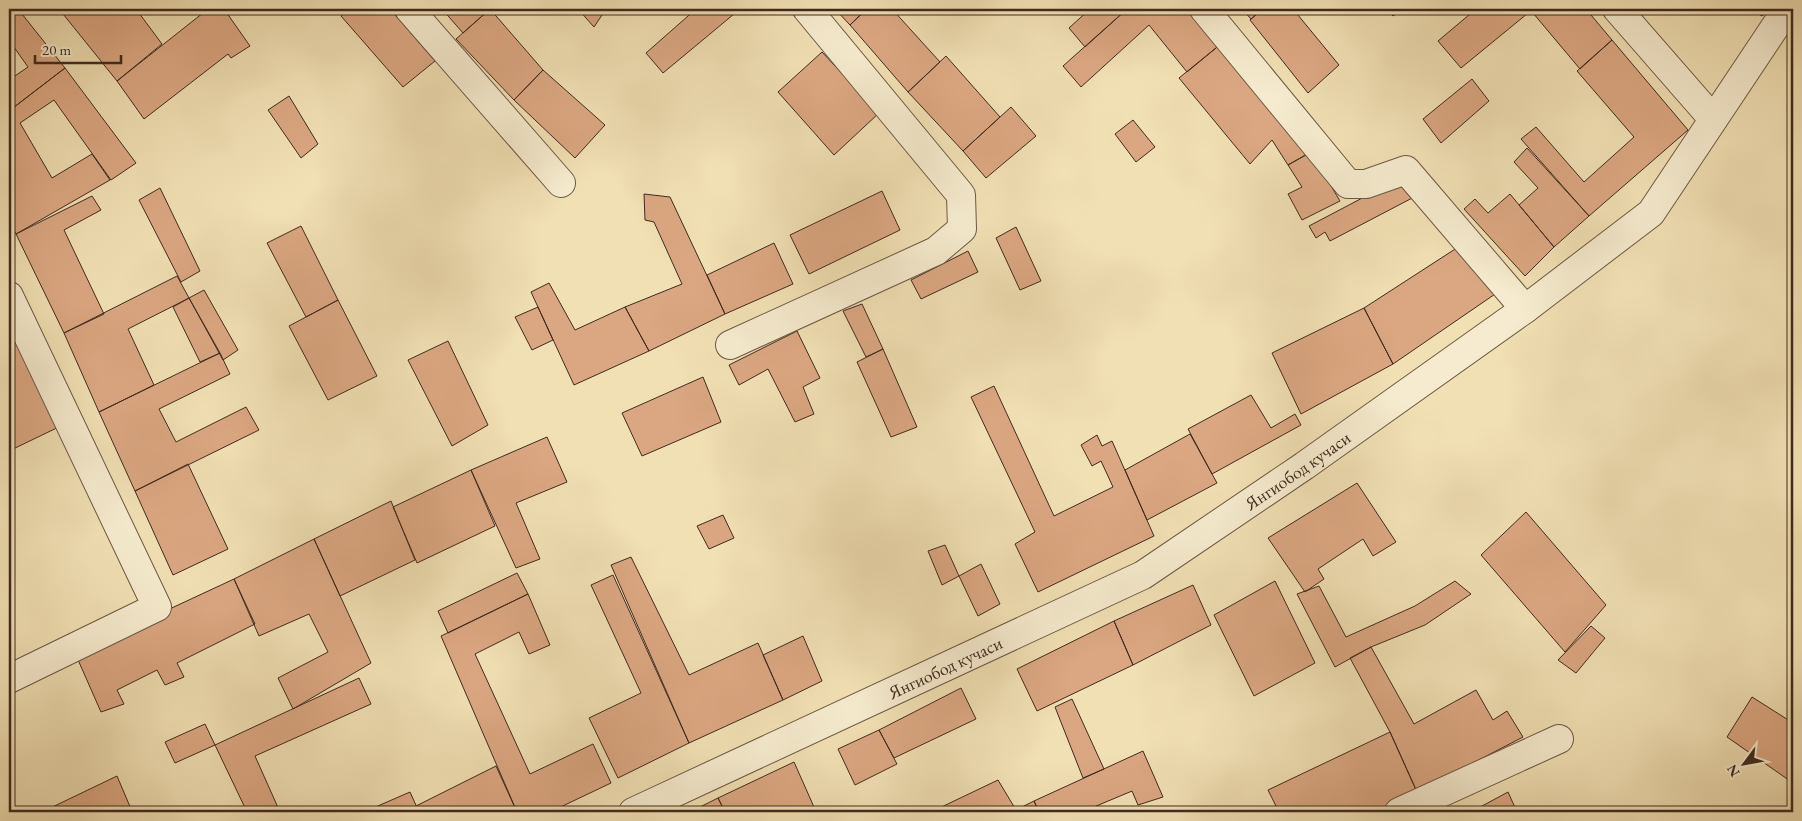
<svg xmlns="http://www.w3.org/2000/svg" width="1802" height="821" viewBox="0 0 1802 821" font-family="'EB Garamond',serif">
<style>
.building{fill:#dba782;stroke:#412a1e}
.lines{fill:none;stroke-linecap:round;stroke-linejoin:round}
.minor-casing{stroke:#6d5844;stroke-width:30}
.minor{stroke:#f6ebce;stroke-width:28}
.labels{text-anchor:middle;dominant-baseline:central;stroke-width:5;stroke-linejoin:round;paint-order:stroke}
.street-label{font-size:18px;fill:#412a1e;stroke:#f6ebce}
</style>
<rect width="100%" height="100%" fill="#f1e0b4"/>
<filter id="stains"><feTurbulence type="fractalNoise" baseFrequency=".004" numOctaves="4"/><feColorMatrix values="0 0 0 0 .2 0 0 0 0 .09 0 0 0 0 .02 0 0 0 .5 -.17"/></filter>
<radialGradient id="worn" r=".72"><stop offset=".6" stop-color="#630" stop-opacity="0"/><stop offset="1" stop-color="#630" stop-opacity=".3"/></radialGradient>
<!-- building -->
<path class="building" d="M 9,9 L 18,9 L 65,68 L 9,111 L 9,80 L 28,67 L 11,43 L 9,45 Z
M 59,9 L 136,9 L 162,44 L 117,81 Z
M 208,9 L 224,9 L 250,46 L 231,58 L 228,54 L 144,119 L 117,81 Z
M 349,9 L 390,9 L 435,61 L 403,87 L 341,16 Z
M 442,9 L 490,9 L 463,33 Z
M 490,9 L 543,70 L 514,100 L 456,39 Z
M 578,9 L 606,9 L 594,27 Z
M 696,9 L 740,9 L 663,73 L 646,53 Z
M 835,9 L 866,9 L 850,25 Z
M 867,9 L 892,9 L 940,62 L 908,92 L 850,25 Z
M 1090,9 L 1127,9 L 1085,47 L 1069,28 Z
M 1127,9 L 1194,9 L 1222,43 L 1187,72 L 1149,25 L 1081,87 L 1063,66 Z
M 1242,9 L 1262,9 L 1251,19 Z
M 1263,9 L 1293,9 L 1339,65 L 1308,93 L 1250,20 Z
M 1387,9 L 1403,9 L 1393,16 Z
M 1476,9 L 1533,9 L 1461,68 L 1438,41 Z
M 1538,9 L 1586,9 L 1612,40 L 1580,69 L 1533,13 Z
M 1751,9 L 1766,9 L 1762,16 Z
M 1612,40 L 1688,130 L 1589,216 L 1521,139 L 1536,127 L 1584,182 L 1634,137 L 1577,71 Z
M 1222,43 L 1311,152 L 1288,165 L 1272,140 L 1250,164 L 1179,78 Z
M 822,52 L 879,113 L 834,155 L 778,92 Z
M 946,56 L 1000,117 L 963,151 L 908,92 Z
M 65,68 L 136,163 L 111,180 L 54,100 L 20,123 L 52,178 L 92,154 L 110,180 L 16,234 L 9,221 L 9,111 Z
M 543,70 L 605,125 L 575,158 L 514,100 Z
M 1472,79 L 1489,101 L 1441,143 L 1423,119 Z
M 289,96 L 318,144 L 301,158 L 268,110 Z
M 1011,107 L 1036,136 L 986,178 L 963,151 Z
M 1133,120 L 1155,147 L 1136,162 L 1115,134 Z
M 1527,148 L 1589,216 L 1554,247 L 1519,205 L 1538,188 L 1514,162 Z
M 1311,152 L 1340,201 L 1302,220 L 1288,194 L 1302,187 L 1288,165 Z
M 1406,175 L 1418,195 L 1330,241 L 1325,232 L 1316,238 L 1309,226 Z
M 160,188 L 200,271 L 181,282 L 139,200 Z
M 882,191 L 900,230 L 809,274 L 790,235 Z
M 644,194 L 670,197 L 725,314 L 649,351 L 625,307 L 682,284 L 654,222 L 645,220 Z
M 1510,194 L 1554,247 L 1525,276 L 1464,209 L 1475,199 L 1488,213 Z
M 92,196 L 101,210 L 64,230 L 104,314 L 64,333 L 16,234 Z
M 301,226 L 338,300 L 306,317 L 267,243 Z
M 1016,227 L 1041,281 L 1020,290 L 996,238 Z
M 1466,242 L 1501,290 L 1393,364 L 1364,308 Z
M 774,243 L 793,284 L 725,314 L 707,275 Z
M 968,251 L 978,272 L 921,299 L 911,280 Z
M 177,276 L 189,298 L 128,329 L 154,385 L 99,412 L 64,333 Z
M 549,283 L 575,330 L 625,307 L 649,351 L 574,385 L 531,292 Z
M 204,290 L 238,350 L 223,360 L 189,298 Z
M 189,298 L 220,353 L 200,362 L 173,307 Z
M 338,300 L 377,376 L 328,400 L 289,326 Z
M 862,304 L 883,349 L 866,357 L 843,311 Z
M 538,307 L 553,340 L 532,350 L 515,317 Z
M 1364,308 L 1393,364 L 1301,414 L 1272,353 Z
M 9,327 L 67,423 L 9,451 L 9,421 L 13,419 L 9,409 Z
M 797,331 L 820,378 L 803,387 L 814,414 L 795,422 L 768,369 L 739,385 L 729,365 Z
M 448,341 L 488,425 L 452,446 L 408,360 Z
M 883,349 L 917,427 L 891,437 L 857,362 Z
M 220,353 L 230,374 L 159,409 L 176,442 L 246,407 L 259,430 L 135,491 L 99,412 Z
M 703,377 L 721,422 L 642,456 L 622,413 Z
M 994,386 L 1054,516 L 1113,487 L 1101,461 L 1092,466 L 1081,445 L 1097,435 L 1102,446 L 1112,441 L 1154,536 L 1038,592 L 1015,544 L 1035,532 L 971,397 Z
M 1251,395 L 1271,428 L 1295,414 L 1301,425 L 1212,474 L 1188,429 Z
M 1190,434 L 1217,483 L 1147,520 L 1125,470 Z
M 547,437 L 567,482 L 516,503 L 540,559 L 516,568 L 471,470 Z
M 188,464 L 228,549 L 173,575 L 135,491 Z
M 471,470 L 495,526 L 417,563 L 393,507 Z
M 1357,483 L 1396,542 L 1373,556 L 1363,539 L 1318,569 L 1324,579 L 1305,592 L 1268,538 Z
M 391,501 L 415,560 L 340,596 L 314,539 Z
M 1526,512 L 1606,605 L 1565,652 L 1481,555 Z
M 723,515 L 734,538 L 709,549 L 697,526 Z
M 314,539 L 371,663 L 293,709 L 278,678 L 328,652 L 309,614 L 259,636 L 234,579 Z
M 945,545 L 959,576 L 942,585 L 928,551 Z
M 631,557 L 689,675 L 758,643 L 783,700 L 689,743 L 611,565 Z
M 981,564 L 1000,604 L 978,616 L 959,576 Z
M 517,573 L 528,594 L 448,633 L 438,611 Z
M 613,575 L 689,743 L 618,778 L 589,718 L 641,693 L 591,585 Z
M 234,579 L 255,624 L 177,663 L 184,677 L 165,685 L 157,670 L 117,690 L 124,704 L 101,712 L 75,653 Z
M 1275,581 L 1315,663 L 1254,696 L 1214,615 Z
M 1455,581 L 1471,594 L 1425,625 L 1371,647 L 1335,667 L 1297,594 L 1319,586 L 1346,637 L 1415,606 Z
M 1193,585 L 1211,625 L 1133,665 L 1114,621 Z
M 528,594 L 550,645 L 529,654 L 519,632 L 475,654 L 530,774 L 593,744 L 611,783 L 550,812 L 517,812 L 441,636 Z
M 1114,621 L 1133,665 L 1037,711 L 1017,669 Z
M 1591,626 L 1605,638 L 1576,673 L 1558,660 Z
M 803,636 L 822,681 L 783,700 L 763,655 Z
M 1371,647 L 1414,724 L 1476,690 L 1493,720 L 1507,711 L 1523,737 L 1417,792 L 1390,732 L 1350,658 Z
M 359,678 L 371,704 L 255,756 L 280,812 L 247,812 L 215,745 Z
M 961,688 L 976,719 L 894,758 L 879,730 Z
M 1752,697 L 1793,723 L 1793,783 L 1727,737 Z
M 1072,699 L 1104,769 L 1083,778 L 1055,707 Z
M 205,724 L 215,745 L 175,763 L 165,742 Z
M 879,730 L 897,764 L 855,785 L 838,749 Z
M 1390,732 L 1417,792 L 1373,812 L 1279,812 L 1268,790 Z
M 1143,751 L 1163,797 L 1138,805 L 1132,791 L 1082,812 L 1039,812 L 1034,801 Z
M 794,762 L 814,807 L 802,812 L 725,812 L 718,798 Z
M 496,766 L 517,812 L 419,812 L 416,806 Z
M 117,776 L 131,809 L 124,812 L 42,812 Z
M 998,780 L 1016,810 L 1012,812 L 931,812 Z
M 410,792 L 419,812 L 364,812 Z
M 1508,792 L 1517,812 L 1471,812 Z
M 718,798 L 725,812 L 690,812 Z
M 1034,801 L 1039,812 L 1012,812 Z"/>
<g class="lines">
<defs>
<g id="minor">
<path d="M 409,9 L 561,183"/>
<path d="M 1204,9 L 1348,184 L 1366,184 L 1406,170 L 1525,309"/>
<path d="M 1617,9 L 1713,119"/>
<path d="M 9,296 L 157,607 L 9,679"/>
<path d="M 730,345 L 936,251 L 962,229 L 961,195 L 807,9"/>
<path id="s1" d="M 633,812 L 1143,575 L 1304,466 L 1525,309 L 1651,213 L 1787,9"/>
<path d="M 1399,812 L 1559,739"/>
</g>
</defs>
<!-- minor casing -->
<use href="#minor" class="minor-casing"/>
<!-- minor -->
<use href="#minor" class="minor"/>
</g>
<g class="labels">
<!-- street labels -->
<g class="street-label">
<text stroke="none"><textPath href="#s1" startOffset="749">Янгиобод кучаси</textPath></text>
<text stroke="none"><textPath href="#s1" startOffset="344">Янгиобод кучаси</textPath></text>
</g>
</g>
<!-- margin -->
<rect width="1802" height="821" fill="none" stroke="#f1e0b4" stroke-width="30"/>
<rect x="10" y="10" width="1782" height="801" fill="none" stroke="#412a1e" stroke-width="2.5"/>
<rect x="15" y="15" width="1772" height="791" fill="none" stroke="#412a1e"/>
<!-- north arrow -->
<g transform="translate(1744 764) rotate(238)" stroke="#f6ebce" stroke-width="4" paint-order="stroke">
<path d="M0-4L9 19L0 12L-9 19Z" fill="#412a1e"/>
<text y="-8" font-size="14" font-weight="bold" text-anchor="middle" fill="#412a1e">N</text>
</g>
<!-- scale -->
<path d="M35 55v8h86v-8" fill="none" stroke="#412a1e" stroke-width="2.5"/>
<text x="42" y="55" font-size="15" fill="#412a1e" stroke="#f6ebce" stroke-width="4" paint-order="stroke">20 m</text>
<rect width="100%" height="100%" filter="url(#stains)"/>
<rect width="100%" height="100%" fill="url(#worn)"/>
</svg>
